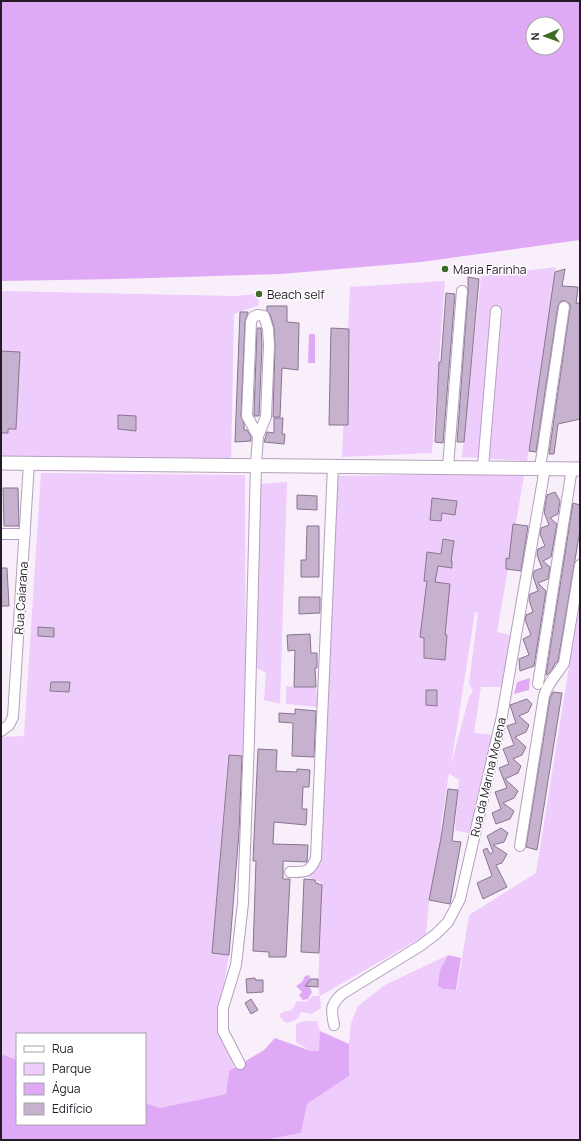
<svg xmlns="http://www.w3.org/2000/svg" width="581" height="1141" viewBox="0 0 581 1141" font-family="Manrope,sans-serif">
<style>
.green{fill:#eeccfc;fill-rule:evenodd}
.water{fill:#e0a9f6;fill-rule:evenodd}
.building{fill:#c6b2ce;stroke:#88758f}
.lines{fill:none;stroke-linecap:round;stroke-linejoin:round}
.minor-casing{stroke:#b4a0bc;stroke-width:12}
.major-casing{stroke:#b4a0bc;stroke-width:15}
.minor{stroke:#fff;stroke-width:10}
.major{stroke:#fff;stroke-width:13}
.poi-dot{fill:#3e6926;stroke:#fff;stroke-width:1.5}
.labels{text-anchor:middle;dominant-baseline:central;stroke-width:3;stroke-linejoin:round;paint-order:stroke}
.poi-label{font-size:12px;fill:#231b26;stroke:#fff;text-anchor:start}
.street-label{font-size:12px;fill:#231b26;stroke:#fff}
</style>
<rect width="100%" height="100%" fill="#f8effb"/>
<!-- green -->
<path class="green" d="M 556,267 L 527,461 L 462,457 L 481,276 Z
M 445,281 L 432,453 L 342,457 L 350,287 Z
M 1,291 L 235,296 L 257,294 L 259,305 L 234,314 L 231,461 L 1,456 Z
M 41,473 L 245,475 L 246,757 L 228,756 L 212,953 L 229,955 L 220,1007 L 221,1033 L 234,1068 L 229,1071 L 226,1094 L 160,1108 L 145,1103 L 145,1034 L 17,1034 L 17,1060 L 1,1054 L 1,737 L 24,736 Z
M 496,474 L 524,476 L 497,632 L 513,636 L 504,687 L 481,687 L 474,733 L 495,735 L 471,834 L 455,830 L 459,780 L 449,773 L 441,826 L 441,838 L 429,900 L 426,935 L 320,996 L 321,1008 L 312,1014 L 301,1012 L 297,1019 L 288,1023 L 283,1021 L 279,1015 L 283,1012 L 292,1010 L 297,1001 L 306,1002 L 313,996 L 320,996 L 318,987 L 322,883 L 308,877 L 320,864 L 323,707 L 336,476 ZM 475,612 L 478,613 L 469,683 L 473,691 L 469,697 L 451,765 Z
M 287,482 L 280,704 L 264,700 L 266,673 L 257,668 L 260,484 Z
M 580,598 L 580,1140 L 264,1140 L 301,1133 L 307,1104 L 349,1076 L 349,1044 L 351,1023 L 358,1006 L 385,985 L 448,955 L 440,970 L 444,989 L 457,990 L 469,915 L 536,873 Z
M 286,686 L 294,687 L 316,687 L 318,707 L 286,704 Z
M 304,1021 L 317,1021 L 320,1031 L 320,1051 L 311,1051 L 296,1042 L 296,1024 Z"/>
<!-- water -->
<path class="water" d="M 1,1 L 580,1 L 580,240 L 421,262 L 281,274 L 118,279 L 1,281 ZM 533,24 L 557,24 L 557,48 L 533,48 Z
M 309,334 L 315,334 L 315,363 L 308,363 Z
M 530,678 L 529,690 L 514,694 L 517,682 Z
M 448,955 L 461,958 L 456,990 L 444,989 L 438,986 L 440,970 Z
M 309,975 L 311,979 L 308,983 L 312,992 L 308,999 L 303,1000 L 299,995 L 302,992 L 296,986 L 302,982 L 305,976 Z
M 320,1031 L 349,1044 L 349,1076 L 307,1104 L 301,1133 L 264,1140 L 1,1140 L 1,1054 L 17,1060 L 17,1124 L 145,1124 L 145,1103 L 160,1108 L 226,1094 L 229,1071 L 264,1050 L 275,1038 L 311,1051 L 319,1051 Z"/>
<!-- building -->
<path class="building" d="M 565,269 L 562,286 L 578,287 L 576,304 L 580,302 L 580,419 L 558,424 L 554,454 L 549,454 L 570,308 L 570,304 L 565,301 L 561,301 L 558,306 L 536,452 L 529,451 L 555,272 Z
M 468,277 L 479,279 L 464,442 L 457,442 L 468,292 Z
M 446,293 L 455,294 L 443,443 L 435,442 L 439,362 L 441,362 Z
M 267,306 L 287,306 L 287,322 L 299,323 L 298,370 L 282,368 L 280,417 L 273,417 L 275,345 L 274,327 L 270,314 L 267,311 Z
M 240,312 L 248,312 L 245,322 L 241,416 L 244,424 L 244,430 L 247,430 L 251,437 L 251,441 L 235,442 Z
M 257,328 L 261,328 L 262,345 L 259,416 L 254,416 L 254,414 Z
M 331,328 L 349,329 L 348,425 L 329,425 Z
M 1,351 L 20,352 L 16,429 L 8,429 L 8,433 L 1,433 Z
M 118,415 L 136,416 L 136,431 L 118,429 Z
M 274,418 L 283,418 L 282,434 L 285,434 L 284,444 L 264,442 L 267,432 L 274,433 Z
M 3,488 L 18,488 L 19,526 L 4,526 Z
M 555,492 L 560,501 L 558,514 L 550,518 L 557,524 L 551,557 L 543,561 L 550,567 L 548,579 L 538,583 L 546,591 L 534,666 L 520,671 L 519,659 L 529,655 L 523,639 L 531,635 L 525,620 L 526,615 L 533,612 L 529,600 L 530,594 L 538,591 L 533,576 L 534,571 L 542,568 L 537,555 L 538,549 L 545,546 L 540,534 L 541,528 L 549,525 L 544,512 L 547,495 Z
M 297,495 L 317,496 L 317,510 L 297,509 Z
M 432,498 L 457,501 L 455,515 L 442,513 L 441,521 L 430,520 Z
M 573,503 L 580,505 L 580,530 L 558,661 L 556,663 L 555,663 L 553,668 L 547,675 L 546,675 Z
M 513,524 L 528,526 L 521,571 L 506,569 L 506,558 L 509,559 Z
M 307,526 L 319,526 L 319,577 L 301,577 L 301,560 L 306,560 Z
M 443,539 L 454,541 L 451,561 L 452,561 L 452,568 L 438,566 L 435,582 L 450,584 L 445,635 L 447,635 L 445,660 L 424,658 L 424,638 L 420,637 L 427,581 L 424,581 L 427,552 L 441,554 Z
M 1,568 L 7,568 L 9,606 L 1,606 Z
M 299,597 L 320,597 L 320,613 L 299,614 Z
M 38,627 L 54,628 L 54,637 L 38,636 Z
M 310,634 L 311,653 L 317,653 L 317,668 L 315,668 L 316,687 L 294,687 L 295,650 L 288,651 L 287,635 Z
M 51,682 L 70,682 L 69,692 L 50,691 Z
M 426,690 L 437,690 L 437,706 L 426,705 Z
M 553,692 L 562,693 L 537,850 L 526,847 L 550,698 Z
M 527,699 L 532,704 L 528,712 L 519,716 L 529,725 L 526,732 L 515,737 L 526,747 L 522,755 L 513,759 L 521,766 L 518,773 L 505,779 L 518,791 L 514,798 L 503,803 L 514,811 L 510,819 L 496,824 L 492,813 L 501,809 L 495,792 L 507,788 L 499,768 L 509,764 L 503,749 L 514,745 L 507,726 L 516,723 L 510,705 Z
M 295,709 L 316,711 L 314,757 L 292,756 L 293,723 L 279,722 L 279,713 L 295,714 Z
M 258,749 L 277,750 L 276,771 L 297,772 L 297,769 L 310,770 L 309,787 L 303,787 L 302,809 L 307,809 L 306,825 L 274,822 L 273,844 L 308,845 L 307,862 L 283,861 L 283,879 L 290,879 L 286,957 L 269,957 L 269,952 L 253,951 L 256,861 L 253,861 Z
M 229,755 L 242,756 L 239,832 L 229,955 L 212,953 Z
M 448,789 L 458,790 L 452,841 L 461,842 L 450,904 L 429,900 L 441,838 Z
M 501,828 L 508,833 L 504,842 L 493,845 L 507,854 L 502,863 L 496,865 L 507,887 L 483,899 L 477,883 L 492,876 L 483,850 L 487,848 L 490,854 L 493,852 L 487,836 Z
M 304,879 L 315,880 L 316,883 L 322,885 L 319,953 L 301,952 Z
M 255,978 L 255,980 L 263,980 L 263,992 L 247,993 L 246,979 Z
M 311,979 L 318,979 L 318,987 L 305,986 Z
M 251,999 L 258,1010 L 251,1014 L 245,1003 Z"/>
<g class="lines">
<defs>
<path id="minor" d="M 448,467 L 462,291
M 483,467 L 496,311
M 540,468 L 564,307
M 1,534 L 25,534
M 538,684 L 572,468
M 1,731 L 9,725 L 13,717 L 29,463
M 520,846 L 544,696 C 548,682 557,675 564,663 L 580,565
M 290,872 C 305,872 310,873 316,858 L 333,466
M 334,1025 C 331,1010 330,1005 342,994 L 420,946 L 436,934 L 448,922 L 460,899 L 502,716 L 545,468
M 240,1064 L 223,1031 L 223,1008 L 236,965 L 243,903 L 249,739 L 256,465 L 258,436 L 266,417 L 269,345 L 268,329 L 264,316 L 257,315 L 253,317 L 251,322 L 247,416 L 258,436"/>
<path id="major" d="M 1,463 L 580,469"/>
</defs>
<!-- minor casing -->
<use href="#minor" class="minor-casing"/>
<!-- major casing -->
<use href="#major" class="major-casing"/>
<!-- minor -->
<use href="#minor" class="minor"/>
<!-- major -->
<use href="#major" class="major"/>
</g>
<!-- markers -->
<g class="poi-dot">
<circle cx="445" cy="269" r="4"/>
<circle cx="259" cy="294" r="4"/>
</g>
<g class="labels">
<!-- poi labels -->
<g class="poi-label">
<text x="453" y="269">Maria Farinha</text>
<text x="267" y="294">Beach self</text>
</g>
<!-- street labels -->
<g class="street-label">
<text transform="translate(21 598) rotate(-86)">Rua Caiarana</text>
<text transform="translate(488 777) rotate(-77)">Rua da Marina Morena</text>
</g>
</g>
<!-- border -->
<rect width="581" height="1141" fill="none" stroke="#231b26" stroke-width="4"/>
<!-- legend -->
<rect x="16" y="1033" width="130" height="92" fill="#ffffff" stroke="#a7a4a8"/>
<rect x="24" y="1046" width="20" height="6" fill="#ffffff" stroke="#a7a4a8"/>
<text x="52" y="1053" font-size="12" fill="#231b26">Rua</text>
<rect x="24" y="1063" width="20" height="12" fill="#eeccfc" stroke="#a7a4a8"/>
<text x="52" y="1073" font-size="12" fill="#231b26">Parque</text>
<rect x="24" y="1083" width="20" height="12" fill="#e0a9f6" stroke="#a7a4a8"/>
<text x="52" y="1093" font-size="12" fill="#231b26">Água</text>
<rect x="24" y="1103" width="20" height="12" fill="#c6b2ce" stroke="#a7a4a8"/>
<text x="52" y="1113" font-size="12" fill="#231b26">Edifício</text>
<!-- north arrow -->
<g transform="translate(545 36) rotate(268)"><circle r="19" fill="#ffffff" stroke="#a7a4a8"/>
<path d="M0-3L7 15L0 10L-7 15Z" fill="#3e6926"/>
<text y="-6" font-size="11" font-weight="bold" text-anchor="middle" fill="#231b26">N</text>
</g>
</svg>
